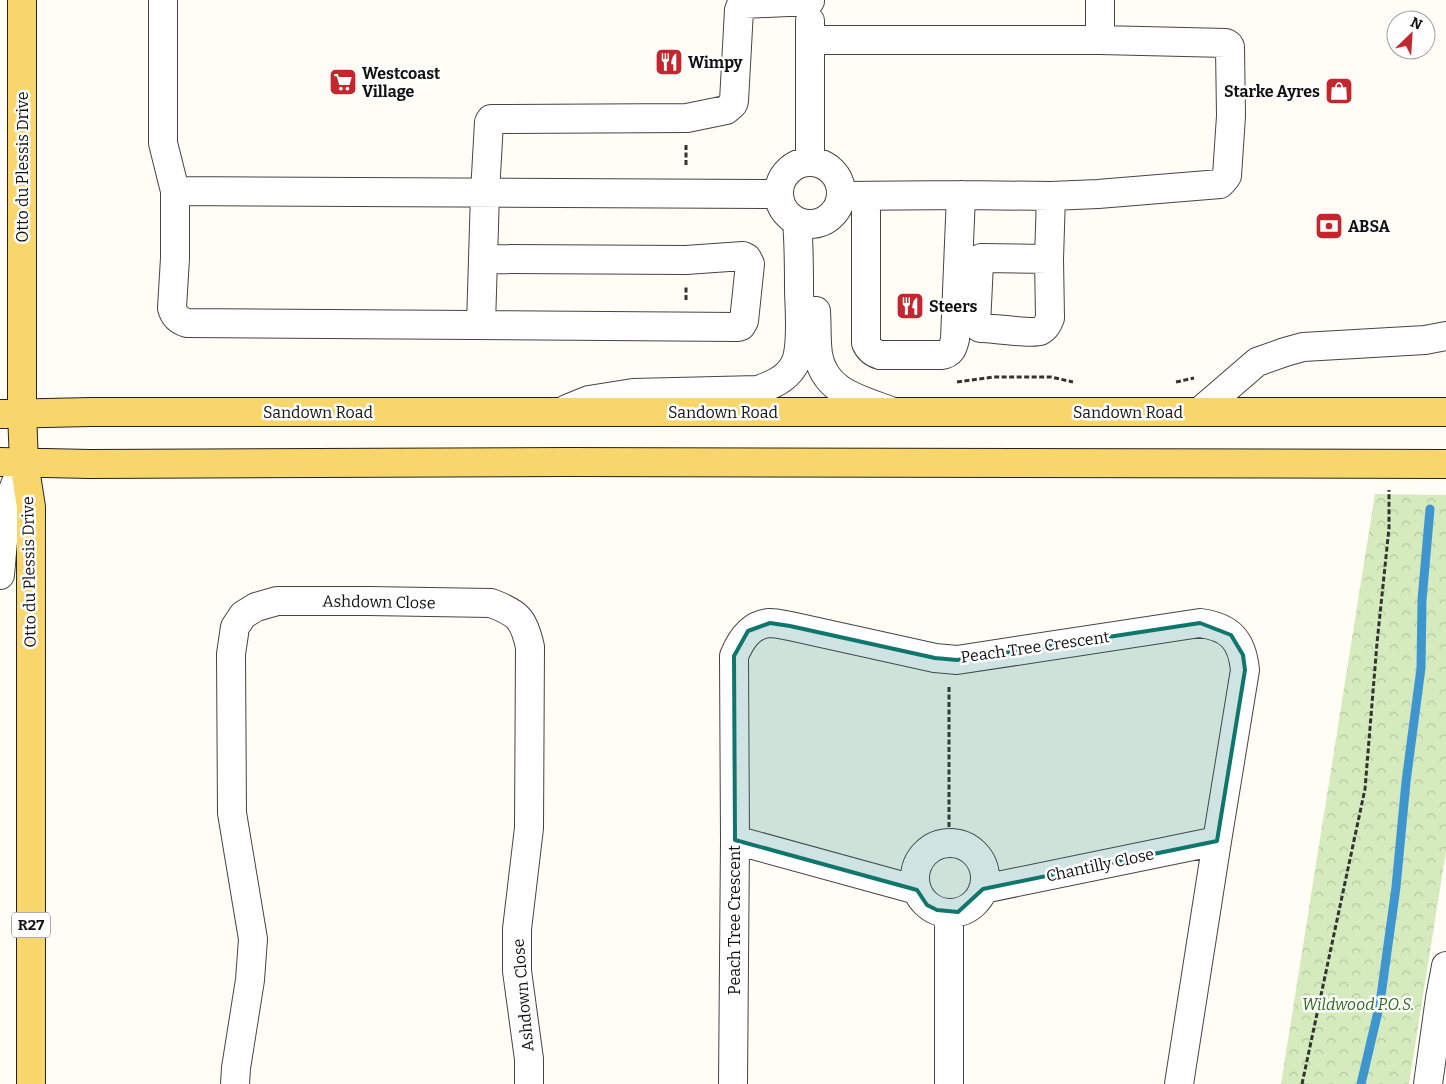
<svg xmlns="http://www.w3.org/2000/svg" width="1446" height="1084" viewBox="0 0 1446 1084" font-family="Bitter,serif">
<style>
.park{fill:url(#park-crowns)}
.lines{fill:none;stroke-linecap:round;stroke-linejoin:round}
.stream{stroke:#3f96cf;stroke-width:9}
.minor-casing{stroke:#444;stroke-width:30}
.major-casing{stroke:#222;stroke-width:30}
.path{stroke:#333;stroke-width:3;stroke-dasharray:5 2.5;stroke-linecap:butt}
.minor{stroke:#fff;stroke-width:28}
.major{stroke:#f9d66b;stroke-width:28}
.marked{fill:#0f766e;fill-opacity:0.2;stroke:#0f766e;stroke-width:4;stroke-linejoin:round}
.labels{text-anchor:middle;dominant-baseline:central;stroke-width:5;stroke-linejoin:round;paint-order:stroke}
.shield{fill:#fff;stroke:#585858;stroke-width:1}
.shield-label{font-size:15px;font-weight:bold;fill:#111}
.poi-label{font-size:16px;font-weight:bold;fill:#111;stroke:#fff;text-anchor:start}
.street-label{font-size:16px;fill:#111;stroke:#fff}
.park-label{font-size:16px;font-style:italic;fill:#2f6b1f;stroke:#fff}
</style>
<defs>
<pattern id="park-crowns" width="20" height="18" patternUnits="userSpaceOnUse" patternTransform="scale(1.25)"><rect width="20" height="18" fill="#d5ebbd"/><path d="M2 6a3 3 0 1 1 6 0M12 15a3 3 0 1 1 6 0" fill="none" stroke="#b6c8a1"/></pattern>
</defs>
<rect width="100%" height="100%" fill="#fffdf5"/>
<!-- park -->
<path class="park" d="M 1375,494 L 1446,495 L 1446,851 L 1409,1084 L 1281,1084 Z"/>
<g class="lines">
<!-- stream -->
<path class="stream" d="M 1361,1084 L 1380,1003 L 1396,887 L 1406,782 L 1421,668 L 1422,600 L 1430,509"/>
<defs>
<path id="minor" d="M 163,0 L 163,143 L 175,191
M 810,21 L 810,162
M 810,40 L 1100,40 L 1226,43 L 1229,45 L 1230,47 L 1231,116 L 1227,176 L 1223,181 L 1220,184 L 1098,194 L 1051,196 L 961,195 L 841,196
M 1100,40 L 1100,0
M779 193a31 31 0 1 1 62 0a31 31 0 1 1-62 0Z
M 866,196 L 866,343 C 869,350 873,353 880,355 L 941,355 C 951,354 953,348 955,339 L 961,195
M 483,259 L 686,260 L 743,256 L 747,258 L 750,264 L 744,321 L 741,326 L 738,327 L 187,323 C 178,320 174,316 172,308 L 175,258 L 175,191 L 778,194
M 1049,259 L 981,258 L 979,263 L 976,325 L 980,328 C 991,328 1032,334 1040,331 C 1046,328 1048,323 1050,318 L 1049,259 L 1051,196
M 816,311 C 817,325 816,340 818,354 C 824,392 859,399 891,411
M 481,325 L 485,193 L 489,122 L 491,119 L 687,118 L 726,110 L 733,104 L 734,101 L 739,10 L 741,5 L 744,4 L 810,1
M 567,409 L 589,400 L 633,393 L 758,390 C 771,385 785,380 793,367 C 804,351 799,308 799,288 C 799,266 799,244 797,222
M 1199,412 L 1257,362 L 1285,352 L 1303,347 L 1425,340 L 1446,336
M 0,575 L 6,508 L 24,462
M 735,840 L 917,890
M915 878a35 35 0 1 1 70 0a35 35 0 1 1-70 0Z
M 983,889 L 1217,841
M 235,1084 L 236,1068 L 250,980 L 253,939 L 232,813 L 231,654 L 235,627 L 243,615 L 256,607 L 277,601 L 368,601 L 491,603 C 518,613 524,619 530,647 L 529,828 L 517,929 L 517,971 L 529,1059 L 529,1084
M 733,1084 L 735,840 L 734,656 C 741,639 751,624 770,623 C 777,623 784,625 790,626 L 935,658 L 957,660 L 1200,623 C 1230,627 1242,640 1245,670 L 1217,841 L 1179,1084
M 949,1084 L 949,913
M 1428,1084 L 1440,998 L 1446,966"/>
<path id="major" d="M 22,0 L 22,413 L 24,462 L 31,507 L 31,1084
M 0,414 L 91,412 L 1446,412
M 0,462 L 90,464 L 567,462 L 1446,464"/>
</defs>
<!-- minor casing -->
<use href="#minor" class="minor-casing"/>
<!-- major casing -->
<use href="#major" class="major-casing"/>
<!-- path -->
<path class="path" d="M 686,165 L 686,144
M 686,300 L 686,287
M 957,382 L 994,377 L 1051,377 L 1073,382
M 1176,382 L 1194,378
M 949,687 L 949,843
M 1302,1084 L 1365,789 L 1377,643 L 1389,528 L 1389,490"/>
<!-- minor -->
<use href="#minor" class="minor"/>
<!-- major -->
<use href="#major" class="major"/>
</g>
<!-- marked area -->
<path class="marked" d="M 770,623 L 790,626 L 935,658 L 957,660 L 1200,623 L 1231,635 L 1243,655 L 1245,670 L 1217,841 L 983,889 L 958,912 L 937,910 L 927,905 L 917,890 L 735,840 L 734,656 L 748,631 Z"/>
<!-- icons -->
<defs>
<symbol id="restaurant-square" viewBox="-11 -11 22 22"><rect x="-9" y="-9" width="18" height="18" rx="4" fill="#c4262e" stroke="#fff"/><path d="M-5-6h1v4h1v-4h1v4h1v-4h1v5L-1.5 .5V6h-2V.5L-5-1ZM5-6V6H3V1.5H1.5Q1.5-4 5-6Z" fill="#fff"/></symbol>
<symbol id="supermarket-square" viewBox="-11 -11 22 22"><rect x="-9" y="-9" width="18" height="18" rx="4" fill="#c4262e" stroke="#fff"/><path d="M-6-5.5h2.5l.6 2H6L4.5 2H-2.5L-4.4-4H-6ZM-1.5 3.2a1.3 1.3 0 1 0 .1 0ZM3 3.2a1.3 1.3 0 1 0 .1 0Z" fill="#fff"/></symbol>
<symbol id="shop-square" viewBox="-11 -11 22 22"><rect x="-9" y="-9" width="18" height="18" rx="4" fill="#c4262e" stroke="#fff"/><path d="M-5-2.5h2.3a2.7 3.5 0 0 1 5.4 0H5L5.5 6h-11ZM-1.5-2.5h3a1.5 2.3 0 0 0-3 0Z" fill="#fff"/></symbol>
<symbol id="bank-square" viewBox="-11 -11 22 22"><rect x="-9" y="-9" width="18" height="18" rx="4" fill="#c4262e" stroke="#fff"/><path d="M-6-4H6V4H-6ZM0-2.3a2.3 2.3 0 1 0 0 4.6a2.3 2.3 0 1 0 0-4.6Z" fill="#fff"/></symbol>
</defs>
<g fill-rule="evenodd">
<use href="#restaurant-square" x="653" y="46" width="32" height="32"/>
<use href="#supermarket-square" x="327" y="66" width="32" height="32"/>
<use href="#shop-square" x="1323" y="75" width="32" height="32"/>
<use href="#bank-square" x="1313" y="210" width="32" height="32"/>
<use href="#restaurant-square" x="894" y="290" width="32" height="32"/>
</g>
<g class="labels">
<!-- shield labels -->
<rect class="shield" x="12" y="912.5" width="38" height="25" rx="4"/>
<g class="shield-label">
<text x="31" y="925">R27</text>
</g>
<!-- poi labels -->
<g class="poi-label">
<text x="688" y="62">Wimpy</text>
<text x="362" y="73">Westcoast<tspan x="362" dy="18">Village</tspan></text>
<text x="1320" y="91" text-anchor="end">Starke Ayres</text>
<text x="1348" y="226">ABSA</text>
<text x="929" y="306">Steers</text>
</g>
<!-- street labels -->
<g class="street-label">
<text transform="translate(22 167) rotate(-90)">Otto du Plessis Drive</text>
<text x="318" y="412">Sandown Road</text>
<text x="723" y="412">Sandown Road</text>
<text x="1128" y="412">Sandown Road</text>
<text transform="translate(29 572) rotate(-91)">Otto du Plessis Drive</text>
<text transform="translate(379 602) rotate(1)">Ashdown Close</text>
<text transform="translate(1035 647) rotate(-8)">Peach Tree Crescent</text>
<text transform="translate(1100 865) rotate(-12)">Chantilly Close</text>
<text transform="translate(734 920) rotate(-90)">Peach Tree Crescent</text>
<text transform="translate(523 995) rotate(-95)">Ashdown Close</text>
</g>
<!-- park labels -->
<g class="park-label">
<text x="1358" y="1004">Wildwood P.O.S.</text>
</g>
</g>
<!-- north arrow -->
<g transform="translate(1411 35) rotate(25)"><circle r="24" fill="#ffffff" stroke="#a0a0a0"/>
<path d="M0-4L9 19L0 12L-9 19Z" fill="#c4262e"/>
<text y="-8" font-size="14" font-weight="bold" text-anchor="middle" fill="#111111">N</text>
</g>
</svg>
